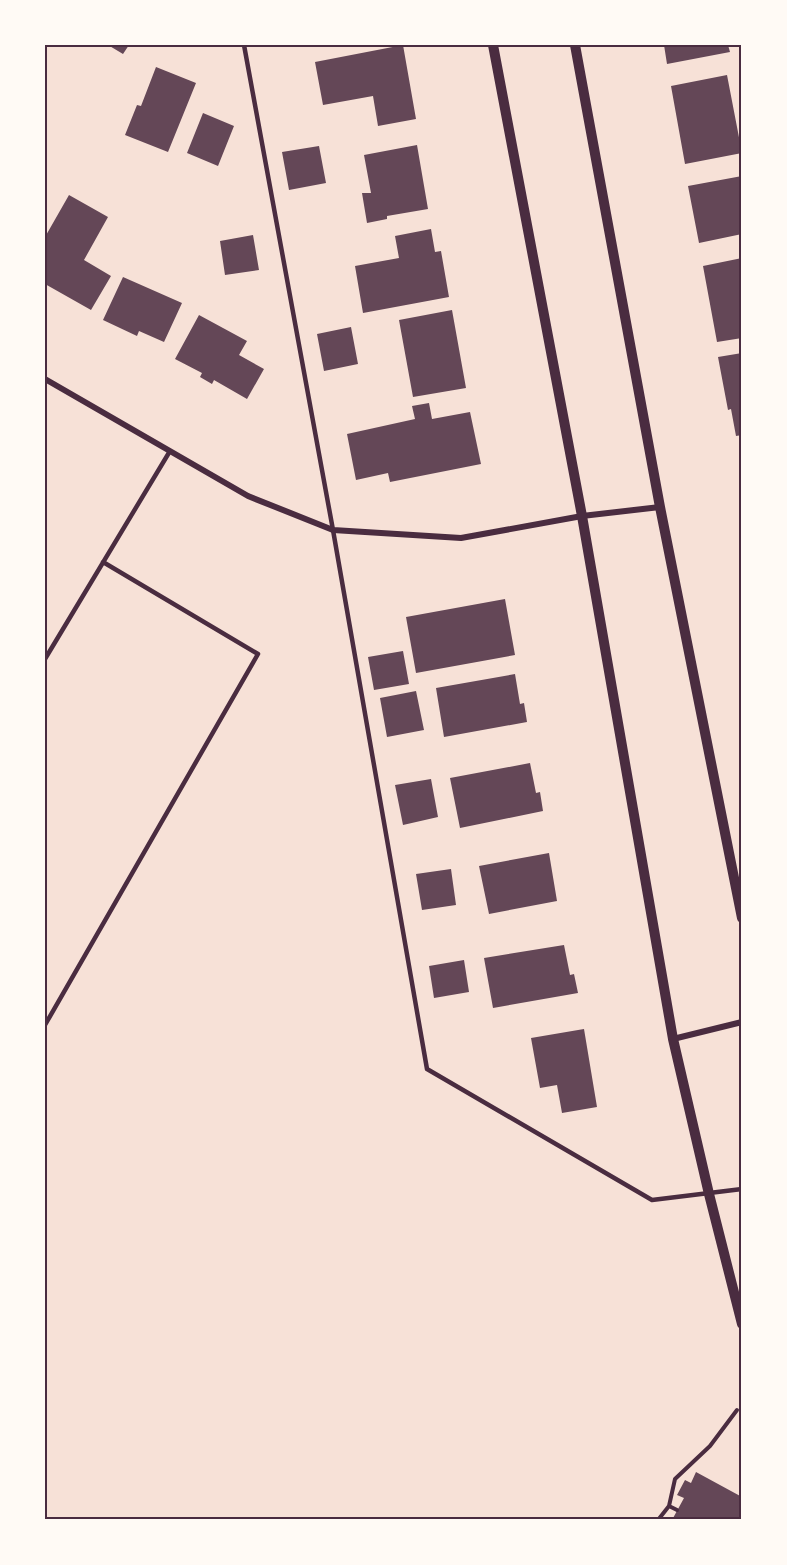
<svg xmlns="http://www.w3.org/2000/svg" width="787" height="1565" viewBox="0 0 787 1565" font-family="'Fira Sans Condensed',sans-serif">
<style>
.building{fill:#644757}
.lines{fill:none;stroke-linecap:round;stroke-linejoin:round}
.path{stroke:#4a2c40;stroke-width:4}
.service{stroke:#4a2c40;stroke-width:4.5}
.minor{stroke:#4a2c40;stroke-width:6}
.tertiary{stroke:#4a2c40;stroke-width:10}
.neatline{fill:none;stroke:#4a2c40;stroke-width:2}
</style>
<rect width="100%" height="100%" fill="#f7e1d7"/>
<!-- building -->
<path class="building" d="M 108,45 L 129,45 L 123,54 Z
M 403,45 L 416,119 L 378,126 L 373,96 L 323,105 L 315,62 Z
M 664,45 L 728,45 L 730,52 L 667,64 Z
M 156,67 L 196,83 L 168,152 L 125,135 L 137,105 L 141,106 Z
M 727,75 L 742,153 L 685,164 L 671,86 Z
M 203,113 L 234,126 L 218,166 L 187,153 Z
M 417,145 L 428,209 L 387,216 L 387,219 L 367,223 L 362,193 L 371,193 L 364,155 Z
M 319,146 L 326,183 L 289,190 L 282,152 Z
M 742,176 L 742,201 L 741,202 L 742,209 L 742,234 L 699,243 L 688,186 Z
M 69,195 L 108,217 L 84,260 L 111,276 L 91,310 L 45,284 L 45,237 Z
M 431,229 L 435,252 L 441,251 L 449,297 L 363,313 L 355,266 L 399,258 L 395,236 Z
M 253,235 L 259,270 L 225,275 L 220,241 Z
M 742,258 L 742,338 L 717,342 L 703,266 Z
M 123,277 L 182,303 L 164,342 L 139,331 L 137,336 L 103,320 Z
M 452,310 L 466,388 L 413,397 L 399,320 Z
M 199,315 L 247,341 L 239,355 L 264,369 L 247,399 L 214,380 L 212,384 L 200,377 L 202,373 L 175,359 Z
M 351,327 L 358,364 L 324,371 L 317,334 Z
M 742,353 L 742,435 L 736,436 L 731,409 L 728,410 L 718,357 Z
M 429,403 L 432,419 L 470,412 L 481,464 L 390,482 L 388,473 L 356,480 L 347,434 L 415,419 L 412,406 Z
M 505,599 L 515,655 L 416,673 L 406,617 Z
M 403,651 L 409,684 L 374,690 L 368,657 Z
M 515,674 L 520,704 L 524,703 L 527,722 L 444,737 L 436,688 Z
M 416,691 L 424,730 L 387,737 L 380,698 Z
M 530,763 L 536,793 L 540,792 L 543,811 L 460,828 L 450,778 Z
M 431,779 L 438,817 L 403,825 L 395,785 Z
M 549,853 L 557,901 L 489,914 L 479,866 Z
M 451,869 L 456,905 L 422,910 L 416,874 Z
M 564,945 L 570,975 L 574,974 L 578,993 L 493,1008 L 484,958 Z
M 464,960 L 469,992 L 434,998 L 429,966 Z
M 584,1029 L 597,1107 L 562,1113 L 557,1085 L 540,1088 L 531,1038 Z
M 696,1472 L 742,1497 L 742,1520 L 672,1520 L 684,1498 L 677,1495 L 685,1480 L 691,1483 Z"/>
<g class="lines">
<!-- path -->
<path class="path" d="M 669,1506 L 677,1510
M 658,1520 L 669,1506 L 675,1479 L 710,1446 L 737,1410"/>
<!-- service -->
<path class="service" d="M 244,45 L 333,530 L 427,1069 L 652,1200 L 742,1189
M 45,659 L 170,451
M 45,1025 L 258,654 L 103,562"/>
<!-- minor -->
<path class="minor" d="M 45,379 L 248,496 L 333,530 L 461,538 L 582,516 L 660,507
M 673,1039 L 742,1022"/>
<!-- tertiary -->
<path class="tertiary" d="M 493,45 L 582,516 L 673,1039 L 709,1194 L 742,1324
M 575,45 L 660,507 L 742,918"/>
</g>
<!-- border -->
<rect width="787" height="1565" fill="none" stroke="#fffaf5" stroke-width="93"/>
<rect x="46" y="46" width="694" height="1472" class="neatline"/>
</svg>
